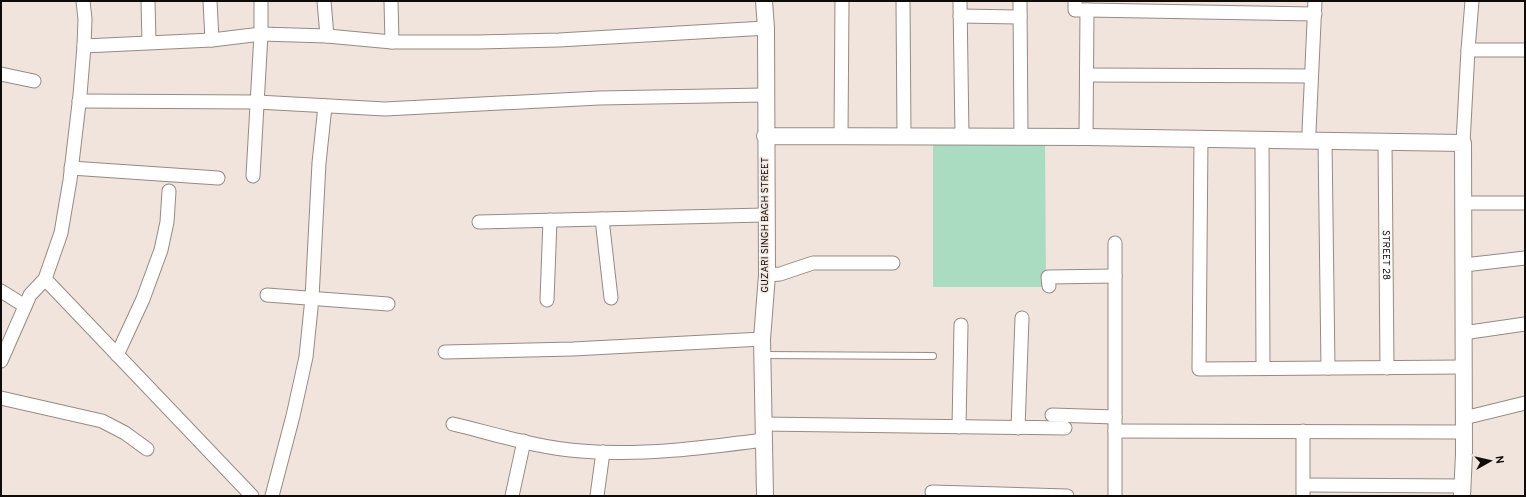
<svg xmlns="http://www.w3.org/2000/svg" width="1526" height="497" viewBox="0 0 1526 497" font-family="Overpass,sans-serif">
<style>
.green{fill:#aadcc1}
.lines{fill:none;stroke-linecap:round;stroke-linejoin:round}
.service-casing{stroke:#968a84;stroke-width:8}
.minor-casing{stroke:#968a84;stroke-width:15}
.tertiary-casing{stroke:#968a84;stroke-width:18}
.service{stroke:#fff;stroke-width:6}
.minor{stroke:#fff;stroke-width:13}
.tertiary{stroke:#fff;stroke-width:16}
.labels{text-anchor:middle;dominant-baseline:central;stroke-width:3;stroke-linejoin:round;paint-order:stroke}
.street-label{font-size:10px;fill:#0f0b08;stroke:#f1e4dd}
</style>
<rect width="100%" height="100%" fill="#f1e4dd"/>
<!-- green -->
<path class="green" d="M 933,137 L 1045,137 L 1046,287 L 933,287 Z"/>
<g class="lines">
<defs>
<path id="service" d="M 762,355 L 933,356"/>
<g id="minor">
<path d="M 148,1 L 149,42"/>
<path d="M 210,1 L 212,40"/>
<path d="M 324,1 L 327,36"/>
<path d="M 391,1 L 392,42"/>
<path d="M 903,1 L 904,136"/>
<path d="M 960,1 L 962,136"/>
<path d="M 1020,1 L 1021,137"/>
<path d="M 1075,1 L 1075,10 L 1087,10 L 1086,137"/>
<path d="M 1087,10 L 1315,14"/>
<path d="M 960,16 L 1020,17"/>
<path d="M 84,46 L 212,40 L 261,34 L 327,36 L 392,42 L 477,42 L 559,40 L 766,28"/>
<path d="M 1468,50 L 1525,50"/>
<path d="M 1,74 L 34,81"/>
<path d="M 1087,75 L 1311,76"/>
<path d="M 79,101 L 257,102 L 385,109 L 599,98 L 766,95"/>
<path d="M 1309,131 L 1315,1"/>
<path d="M 841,136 L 842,1"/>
<path d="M 1201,138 L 1199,369 L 1463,367"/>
<path d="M 1262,139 L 1263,368"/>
<path d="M 1325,140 L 1328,368"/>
<path id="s1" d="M 1385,141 L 1387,368"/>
<path d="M 1463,143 L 1468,50 L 1472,1"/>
<path d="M 71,168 L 218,178"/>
<path d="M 253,176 L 261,34 L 261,1"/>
<path d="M 1464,203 L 1525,203"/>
<path d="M 602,219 L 611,298"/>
<path d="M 479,222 L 767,215"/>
<path d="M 1115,243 L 1115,496"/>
<path d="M 1464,265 L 1525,258"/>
<path d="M 767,275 L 780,274 L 813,263 L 893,263"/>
<path d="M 45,279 L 252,496"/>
<path d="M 1049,286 L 1048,277 L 1115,276"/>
<path d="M 1,291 L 25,306"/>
<path d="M 267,295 L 388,304"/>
<path d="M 547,300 L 550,220"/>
<path d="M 1463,333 L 1525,324"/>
<path d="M 445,352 L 573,349 L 762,339"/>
<path d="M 117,355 L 143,299 L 161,250 L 167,222 L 169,191"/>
<path d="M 1,361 L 30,295 L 45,279 L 61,233 L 70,180 L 80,95 L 84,46 L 85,19 L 83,1"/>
<path d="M 1,398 L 102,421 L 125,433 L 147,449"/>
<path d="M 1052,415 L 1115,417"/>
<path d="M 1464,418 L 1525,403"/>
<path d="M 453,424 C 495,434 538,448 581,451 C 641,456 703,448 763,440"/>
<path d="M 763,424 L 1065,428"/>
<path d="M 959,427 L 961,325"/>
<path d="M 1018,428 L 1022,318"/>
<path d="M 1115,431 L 1464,432"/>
<path d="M 1304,485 L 1463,486"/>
<path d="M 932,492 L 1067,496"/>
<path d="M 272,496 L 293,416 L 306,357 L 312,298 L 319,163 L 325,106"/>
<path d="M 512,496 L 524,441"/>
<path d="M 597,496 L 603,452"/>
<path d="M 1303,496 L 1303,431"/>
</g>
<path id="tertiary" d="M 764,1 L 766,28 L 767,275 L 762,339 L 765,496
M 765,136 L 1086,137 L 1463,143 L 1464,454 L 1462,496"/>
</defs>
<!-- service casing -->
<use href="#service" class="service-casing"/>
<!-- minor casing -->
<use href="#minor" class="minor-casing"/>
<!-- tertiary casing -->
<use href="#tertiary" class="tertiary-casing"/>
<!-- service -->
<use href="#service" class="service"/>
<!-- minor -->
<use href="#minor" class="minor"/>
<!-- tertiary -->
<use href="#tertiary" class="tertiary"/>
</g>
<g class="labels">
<!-- street labels -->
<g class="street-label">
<text transform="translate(765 225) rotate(-90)">GUZARI SINGH BAGH STREET</text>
<text stroke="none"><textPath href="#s1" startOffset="114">STREET 28</textPath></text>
</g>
</g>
<!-- border -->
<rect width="1526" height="497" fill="none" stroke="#0f0b08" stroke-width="4"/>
<!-- north arrow -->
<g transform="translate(1490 461) rotate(82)" stroke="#f1e4dd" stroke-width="3" paint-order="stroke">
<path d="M0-3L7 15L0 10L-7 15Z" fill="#0f0b08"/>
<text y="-6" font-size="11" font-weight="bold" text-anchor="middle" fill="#0f0b08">N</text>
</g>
</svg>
